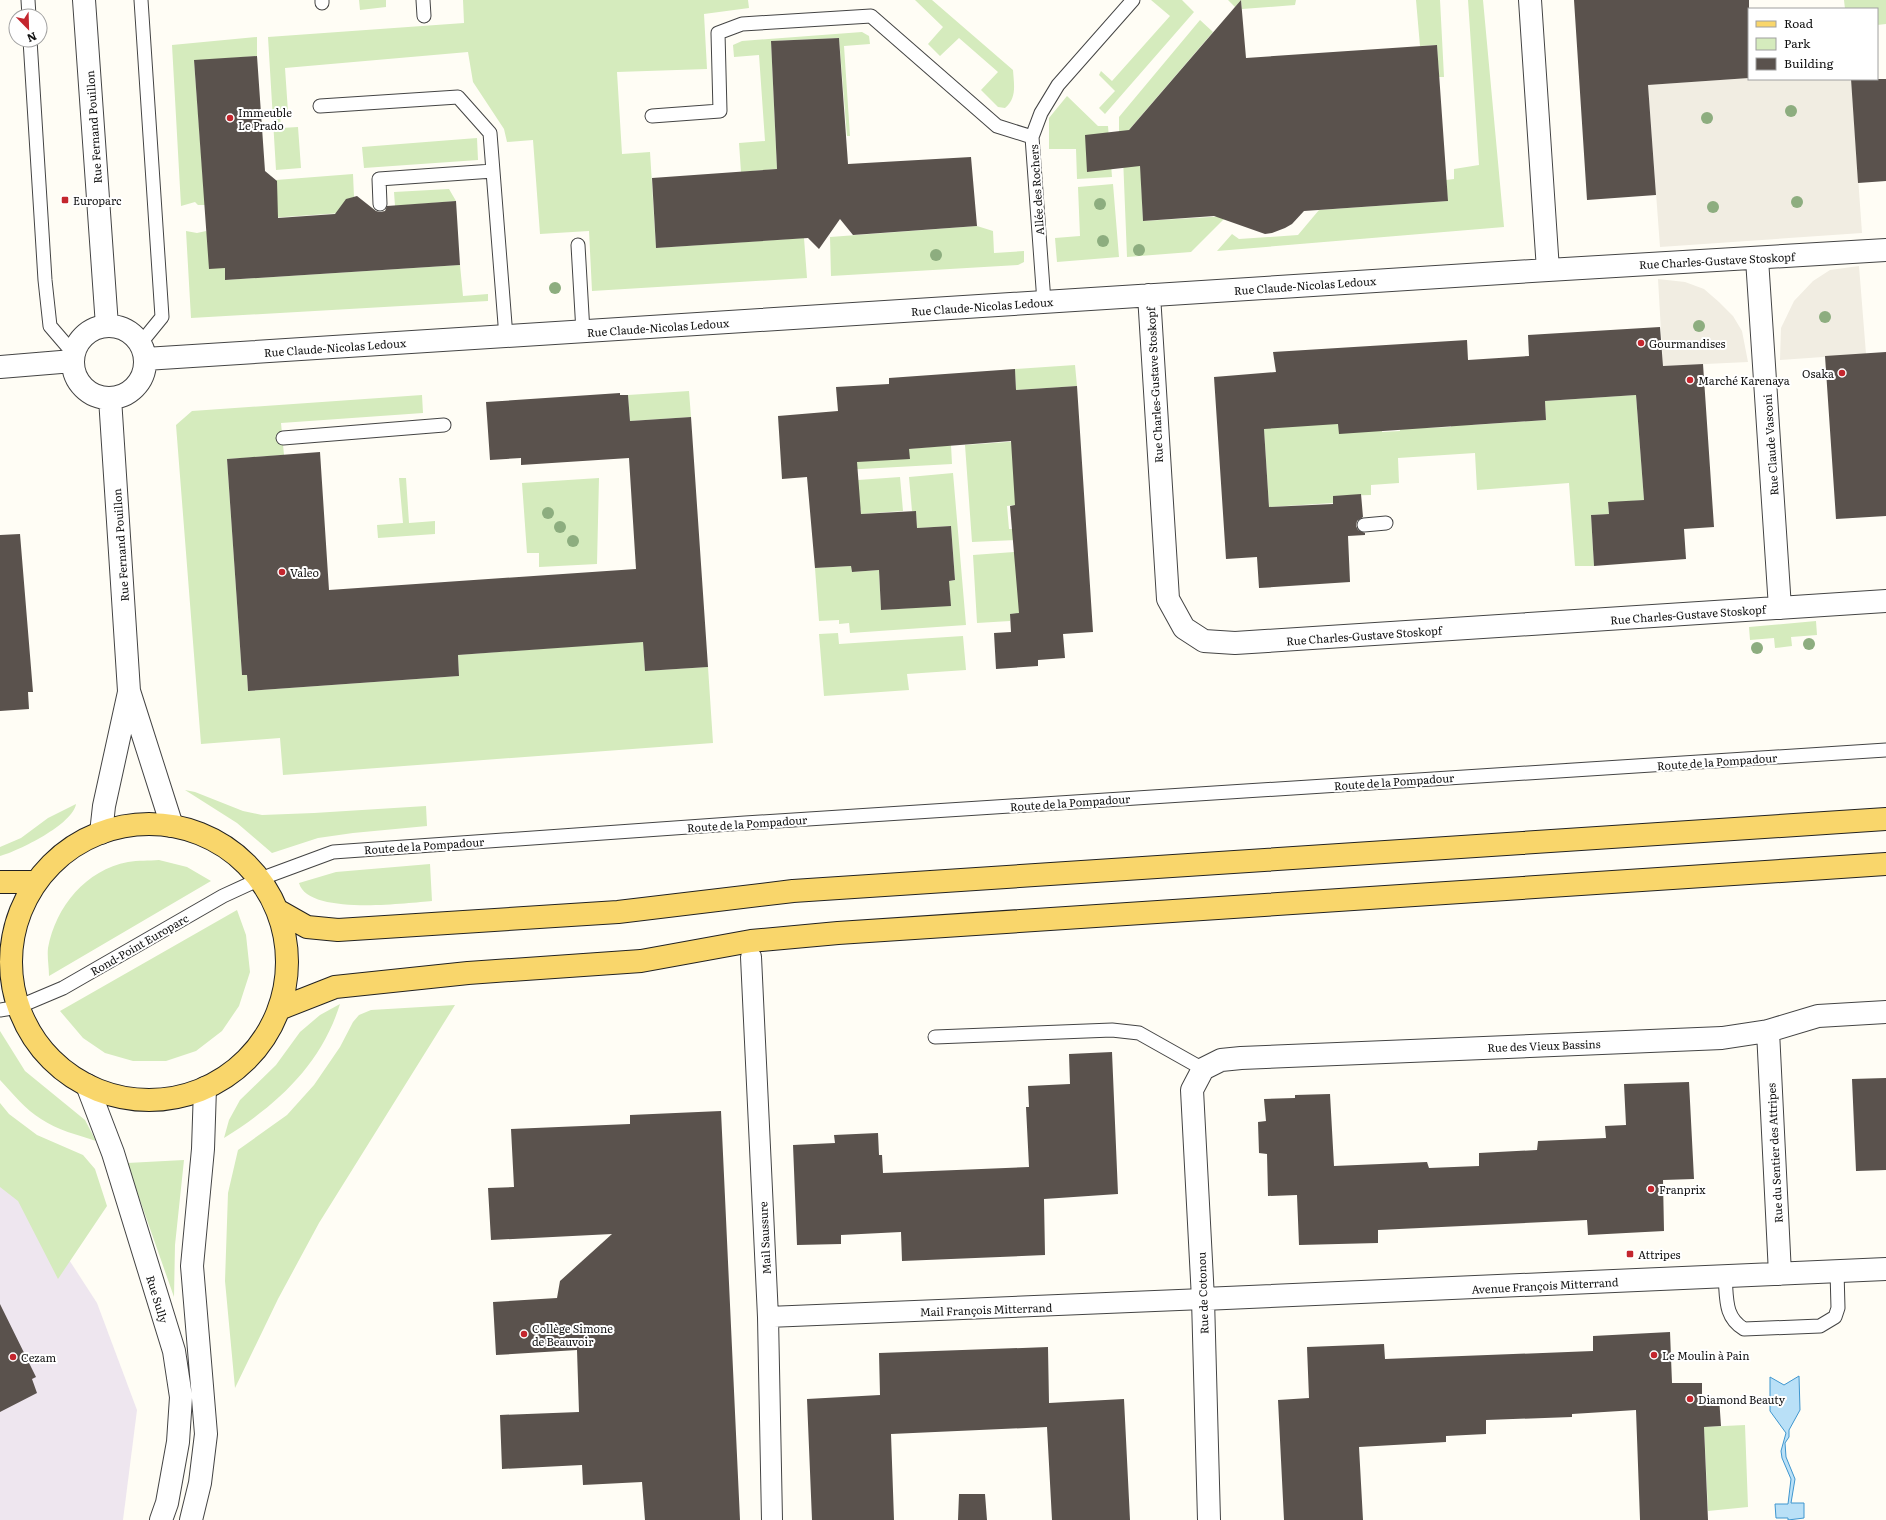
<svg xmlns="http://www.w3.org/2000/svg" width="1886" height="1520" viewBox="0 0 1886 1520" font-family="Literata,serif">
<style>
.industrial{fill:#eee6ef}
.green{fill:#d5ebbd}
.plaza{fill:#f1ede2}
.water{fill:#b9e0f7;stroke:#3f96cf}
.building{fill:#5a524d}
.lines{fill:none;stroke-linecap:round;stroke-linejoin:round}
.service-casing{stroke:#444;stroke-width:15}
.pedestrian-casing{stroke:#444;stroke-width:22}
.minor-casing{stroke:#444;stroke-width:24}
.tertiary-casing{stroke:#444;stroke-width:24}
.primary-casing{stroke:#222;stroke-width:24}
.service{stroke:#fff;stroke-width:13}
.pedestrian{stroke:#fff;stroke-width:20}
.minor{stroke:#fff;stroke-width:22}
.tertiary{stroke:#fff;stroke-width:22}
.primary{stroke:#f9d66b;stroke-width:22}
.tree{fill:#8dad7f}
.poi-dot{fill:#c4262e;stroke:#fff;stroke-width:1.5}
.labels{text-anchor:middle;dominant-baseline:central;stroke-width:4;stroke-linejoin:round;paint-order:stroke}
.poi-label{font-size:11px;fill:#111;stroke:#fff;text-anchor:start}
.street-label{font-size:11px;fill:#111;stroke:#fff}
</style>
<rect width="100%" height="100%" fill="#fffdf5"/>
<!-- industrial -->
<path class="industrial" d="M 0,1174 L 29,1198 L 97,1303 L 137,1410 L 123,1520 L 0,1520 Z"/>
<!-- green -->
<path class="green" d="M 359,0 L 386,0 L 386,7 L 360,10 Z
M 463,0 L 748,0 L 749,8 L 704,14 L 707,69 L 617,72 L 622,154 L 650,152 L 656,248 L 804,238 L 807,278 L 592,291 L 589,231 L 540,234 L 533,140 L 507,142 L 504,129 L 473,82 L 468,52 L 285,68 L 288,112 L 280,113 L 281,128 L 298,127 L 301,168 L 276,170 L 268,37 L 464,23 Z
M 915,0 L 932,0 L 1013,70 C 1014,85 1017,98 1005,108 L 998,107 L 981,90 L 998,72 L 959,38 L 940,56 L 928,44 L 943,27 Z
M 1151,0 L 1182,0 L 1194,12 L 1105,114 L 1099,108 L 1115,91 L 1099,75 L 1101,71 L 1112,81 L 1170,16 Z
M 1228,0 L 1296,0 L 1295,5 L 1242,9 L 1241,0 L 1235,7 Z
M 1416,0 L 1440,0 L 1444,77 L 1439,77 L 1437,45 L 1420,46 Z
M 1468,0 L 1483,0 L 1504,227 L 1217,251 L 1232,234 L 1239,239 L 1298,235 L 1319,210 L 1448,201 L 1446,180 L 1454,179 L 1454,169 L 1479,165 Z
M 1844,0 L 1886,0 L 1886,24 L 1877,25 L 1877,9 L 1845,9 Z
M 1200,20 L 1213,32 L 1128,131 L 1119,132 L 1119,117 Z
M 862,32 L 869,36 L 870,44 L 844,46 L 850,136 L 847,136 L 839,38 L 771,41 L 777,169 L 741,172 L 739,143 L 765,141 L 759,55 L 734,57 L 733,45 L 742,41 Z
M 257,37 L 257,56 L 194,61 L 205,205 L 198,205 L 195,202 L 181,206 L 172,45 Z
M 1067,96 L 1098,126 L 1108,126 L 1112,177 L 1077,179 L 1076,149 L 1049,149 L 1049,118 Z
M 477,138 L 478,160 L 364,168 L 362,147 Z
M 1140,156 L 1143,221 L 1227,216 L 1191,252 L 1127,257 L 1123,157 Z
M 353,174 L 354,197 C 344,200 342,203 341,213 L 270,218 L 273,195 L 277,191 L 276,180 Z
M 1113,184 L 1119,257 L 1057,262 L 1055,238 L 1080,236 L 1078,187 Z
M 449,189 L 456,201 L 395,206 L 394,192 Z
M 977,226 L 993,231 L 994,253 L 1024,251 L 1024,262 L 1018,265 L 831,276 L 830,237 Z
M 186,231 L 197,233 L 206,231 L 225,268 L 225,280 L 460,265 L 463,296 L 488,294 L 488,301 L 191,318 Z
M 1075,365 L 1077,386 L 1016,390 L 1015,369 Z
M 1448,386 L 1473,425 L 1546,420 L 1545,401 L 1636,395 L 1644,500 L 1608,503 L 1609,514 L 1591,515 L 1594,566 L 1575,566 L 1569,483 L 1477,490 L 1475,453 L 1398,458 L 1399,483 L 1371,485 L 1371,495 L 1333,496 L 1333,503 L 1269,507 L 1264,429 L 1303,396 L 1382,427 L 1382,432 L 1400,431 L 1400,425 L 1425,424 L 1426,428 L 1451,427 Z
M 689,391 L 691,417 L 630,421 L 628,395 Z
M 422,395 L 423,413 L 281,423 L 284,455 L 227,459 L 242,675 L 247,675 L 248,691 L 459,676 L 458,655 L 643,641 L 645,671 L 708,667 L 713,743 L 283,775 L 280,738 L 201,744 L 176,425 L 192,411 Z
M 1022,441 L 1015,505 L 1007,506 L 1009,529 L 1016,529 L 1016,540 L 972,542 L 965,445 Z
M 951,445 L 952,464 L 843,470 L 870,446 L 909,449 Z
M 953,473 L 966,625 L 850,633 L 849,623 L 839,624 L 839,620 L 819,621 L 815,568 L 851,566 L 852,572 L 879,570 L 881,610 L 912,608 L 949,581 L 955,580 L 951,526 L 917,528 L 916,511 L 912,511 L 909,477 Z
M 900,477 L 903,511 L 861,514 L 861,510 L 844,481 Z
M 399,478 L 406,478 L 409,523 L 435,521 L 435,534 L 378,538 L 377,525 L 403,523 Z
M 599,478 L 597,564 L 539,567 L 539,553 L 527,553 L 522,483 Z
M 1014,552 L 1033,612 L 1010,614 L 1010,621 L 977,623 L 973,555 Z
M 1816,621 L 1817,635 L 1791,637 L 1792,646 L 1775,648 L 1774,638 L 1750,640 L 1749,627 Z
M 838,633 L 839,644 L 963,636 L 966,670 L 907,674 L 909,690 L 824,696 L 819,634 Z
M 185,790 L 195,792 L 243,811 L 262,815 L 314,813 L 426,806 L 427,826 L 353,833 L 318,838 L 272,853 L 237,823 Z
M 76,804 C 73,824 19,851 0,856 L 0,847 L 21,838 L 48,818 Z
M 159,860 L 187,867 L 211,881 L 49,976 C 49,967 47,957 48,948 C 56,906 86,870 128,862 C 138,860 149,861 159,860 Z
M 430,864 L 432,901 C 406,903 308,916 299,883 L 336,872 Z
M 237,910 L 246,935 L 250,972 L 239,1006 L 222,1031 L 196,1051 L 166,1061 L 133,1061 L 105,1053 L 83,1038 L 60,1011 Z
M 340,1004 C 321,1065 277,1105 224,1138 L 229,1120 L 240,1100 L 276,1065 L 300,1032 L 320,1015 Z
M 455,1005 L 319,1223 L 278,1299 L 235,1388 L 225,1281 L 228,1193 L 238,1150 L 287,1115 L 314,1085 L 340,1047 L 353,1022 L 359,1015 L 371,1010 Z
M 0,1031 L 25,1071 L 85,1120 L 96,1141 C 78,1135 57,1130 41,1119 C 25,1109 13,1094 0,1080 Z
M 0,1103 L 9,1114 L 37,1135 L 83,1155 L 95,1169 L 107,1206 L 58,1279 L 18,1201 L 0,1187 Z
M 184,1160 L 175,1245 L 174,1297 L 127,1163 Z
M 1745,1425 L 1748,1507 L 1708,1511 L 1704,1427 Z"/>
<!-- plaza -->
<path class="plaza" d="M 1749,78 L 1749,79 L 1851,79 L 1862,233 L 1660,247 L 1648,85 Z
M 1859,266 L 1866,354 L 1780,360 L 1781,328 L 1794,301 L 1813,281 L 1830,270 Z
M 1658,279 L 1685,282 L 1704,289 L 1719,302 L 1733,316 L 1742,331 L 1748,362 L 1663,366 Z"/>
<!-- water -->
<path class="water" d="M 1799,1376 L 1800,1410 L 1789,1430 L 1789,1437 L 1785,1443 L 1786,1457 L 1795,1479 L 1791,1503 L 1804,1503 L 1804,1518 L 1788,1520 L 1788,1518 L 1776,1518 L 1775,1504 L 1788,1504 L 1791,1479 L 1782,1458 L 1781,1451 L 1786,1433 L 1770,1411 L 1770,1377 L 1784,1385 Z"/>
<!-- building -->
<path class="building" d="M 1241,0 L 1246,58 L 1437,45 L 1448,201 L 1304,211 L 1292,224 L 1285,228 L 1272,233 L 1265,234 L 1214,216 L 1143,221 L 1140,166 L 1087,172 L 1085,135 L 1129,130 Z
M 1574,0 L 1749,0 L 1749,78 L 1648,85 L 1656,195 L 1587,200 Z
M 839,38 L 848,164 L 971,157 L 977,226 L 853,235 L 840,219 L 819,249 L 808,238 L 656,248 L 652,178 L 777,169 L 771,41 Z
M 257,56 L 265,171 L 277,181 L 278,218 L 335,214 L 346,199 L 357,196 L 376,211 L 380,212 L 385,211 L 387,206 L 456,201 L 460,265 L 225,280 L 225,268 L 209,269 L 194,60 Z
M 1851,79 L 1886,79 L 1886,181 L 1858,183 Z
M 1660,327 L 1663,366 L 1703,364 L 1714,527 L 1684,529 L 1686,559 L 1594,566 L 1591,515 L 1609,514 L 1608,502 L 1644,500 L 1636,395 L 1545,401 L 1546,420 L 1339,434 L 1338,424 L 1264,429 L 1269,507 L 1333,504 L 1333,496 L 1361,494 L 1363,517 L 1357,521 L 1356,526 L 1358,530 L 1365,533 L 1365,535 L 1348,536 L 1350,582 L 1259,588 L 1257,557 L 1226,559 L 1214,377 L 1276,372 L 1273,352 L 1467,340 L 1468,360 L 1529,356 L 1528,335 Z
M 1886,352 L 1886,516 L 1836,519 L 1825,356 Z
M 1015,369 L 1016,390 L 1077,386 L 1093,632 L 1063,634 L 1065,658 L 1038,660 L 1038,666 L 996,669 L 994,633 L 1011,632 L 1010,614 L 1019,613 L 1010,506 L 1015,505 L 1011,441 L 909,449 L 910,459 L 857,462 L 861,514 L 916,511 L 917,528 L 951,526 L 955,580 L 949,581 L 951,606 L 881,610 L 879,570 L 852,572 L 851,566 L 815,568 L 807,477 L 782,479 L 778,416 L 838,411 L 836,387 L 889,384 L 889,378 Z
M 620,393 L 620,395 L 628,395 L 630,421 L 691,417 L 708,667 L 645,671 L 643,642 L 458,655 L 459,676 L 248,691 L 247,675 L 242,675 L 227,459 L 320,452 L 329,590 L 636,569 L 629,458 L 521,465 L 521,458 L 490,460 L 486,402 Z
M 20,534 L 33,692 L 28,692 L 29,709 L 0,711 L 0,535 Z
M 1112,1052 L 1118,1194 L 1044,1199 L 1045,1255 L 902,1261 L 901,1232 L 841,1235 L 841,1244 L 797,1245 L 793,1145 L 835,1143 L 834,1135 L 878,1133 L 879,1155 L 882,1155 L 883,1173 L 1029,1167 L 1026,1107 L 1029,1107 L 1028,1086 L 1070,1084 L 1069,1054 Z
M 1886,1078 L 1886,1170 L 1856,1171 L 1852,1079 Z
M 1689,1082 L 1694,1179 L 1663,1180 L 1664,1231 L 1588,1235 L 1587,1220 L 1378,1230 L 1378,1243 L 1299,1245 L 1297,1195 L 1268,1196 L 1267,1154 L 1259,1153 L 1258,1122 L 1266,1121 L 1264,1099 L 1295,1098 L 1295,1095 L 1330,1094 L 1334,1166 L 1427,1162 L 1429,1168 L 1479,1166 L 1479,1153 L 1537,1150 L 1538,1141 L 1606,1138 L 1605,1126 L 1626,1125 L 1624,1084 Z
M 721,1111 L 740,1520 L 645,1520 L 642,1482 L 583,1485 L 582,1465 L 502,1469 L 500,1415 L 579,1412 L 577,1350 L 496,1355 L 493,1302 L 557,1298 L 560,1281 L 612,1234 L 491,1240 L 488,1188 L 514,1187 L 511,1129 L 630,1124 L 630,1115 Z
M 0,1304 L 36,1377 L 32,1379 L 37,1393 L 0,1412 Z
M 1670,1332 L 1672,1383 L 1702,1383 L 1702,1397 L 1719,1397 L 1721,1426 L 1704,1427 L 1708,1520 L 1640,1520 L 1636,1410 L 1572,1414 L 1572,1417 L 1486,1420 L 1486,1434 L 1446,1436 L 1446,1442 L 1359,1447 L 1363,1520 L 1284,1520 L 1278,1400 L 1309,1398 L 1307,1347 L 1384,1344 L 1385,1359 L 1593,1351 L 1593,1336 Z
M 1048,1347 L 1049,1403 L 1124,1399 L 1130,1520 L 1052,1520 L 1047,1427 L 891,1434 L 894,1520 L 812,1520 L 807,1399 L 880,1395 L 879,1353 Z
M 959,1494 L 985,1494 L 987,1520 L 958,1520 Z"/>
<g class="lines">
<defs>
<path id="service" d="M 28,0 L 29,16
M 423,0 L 424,16
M 322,3 L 322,0
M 30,40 L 45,280 L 50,326 L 74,354
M 320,106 L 458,97 L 490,133 L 506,337
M 652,116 L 720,111 L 718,33 L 742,24 L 871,16 L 997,126 L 1032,137
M 380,204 L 379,179 L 493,171
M 578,245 L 583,332
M 1044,302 L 1032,137 L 1041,113 L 1058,85 L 1133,0
M 140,344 L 162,317 L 141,0
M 283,438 L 444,425
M 1364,525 L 1386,523
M 0,1010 L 18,1007 L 63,988 L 223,896 L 260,879 L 333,852 L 745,823 L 1886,750
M 935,1037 L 1112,1030 L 1139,1033 L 1203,1069
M 1725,1277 C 1727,1298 1724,1317 1744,1329 L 1820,1326 L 1835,1317 L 1838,1308 L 1837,1271"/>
<path id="pedestrian" d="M 751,957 L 768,1317 L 772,1520
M 768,1317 L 1203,1299"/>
<path id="minor" d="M 84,0 L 107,326
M 1757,259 L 1780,608
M 1548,270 L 1886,250
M 1149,295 L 1168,599 L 1184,628 L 1204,641 L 1235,643 L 1886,601
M73 362a36 36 0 1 1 72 0a36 36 0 1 1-72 0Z
M 145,359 L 1548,270 L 1530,0
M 0,367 L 73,361
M 110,398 L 129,691 L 172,826
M 101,833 L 104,806 L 129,692
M 1768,1031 L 1780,1274
M 1203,1299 L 1886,1269
M 1209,1520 L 1203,1299 L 1192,1090 L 1203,1069 L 1221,1060 L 1241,1058 L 1722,1038 L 1768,1031 L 1818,1016 L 1886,1012"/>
<path id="tertiary" d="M 87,1085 L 113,1153 L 174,1351 L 181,1397 L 178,1442 L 167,1503 L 161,1520
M 191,1520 L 200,1483 L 206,1434 L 192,1266 L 203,1149 L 205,1088"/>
<path id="primary" d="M11 962a138 138 0 1 1 276 0a138 138 0 1 1-276 0Z
M 0,882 L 36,882
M 277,910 L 307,927 L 338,930 L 618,912 L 793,891 L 1886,819
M 279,1009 L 335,987 L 468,973 L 641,961 L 751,941 L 838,933 L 1886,864"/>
</defs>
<!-- service casing -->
<use href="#service" class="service-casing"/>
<!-- pedestrian casing -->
<use href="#pedestrian" class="pedestrian-casing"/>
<!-- minor casing -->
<use href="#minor" class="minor-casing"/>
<!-- tertiary casing -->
<use href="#tertiary" class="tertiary-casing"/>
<!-- primary casing -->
<use href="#primary" class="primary-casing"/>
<!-- service -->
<use href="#service" class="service"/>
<!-- pedestrian -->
<use href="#pedestrian" class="pedestrian"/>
<!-- minor -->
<use href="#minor" class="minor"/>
<!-- tertiary -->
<use href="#tertiary" class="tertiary"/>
<!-- primary -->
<use href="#primary" class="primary"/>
</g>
<!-- trees -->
<g class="tree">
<circle cx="1791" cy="111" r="6"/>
<circle cx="1707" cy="118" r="6"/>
<circle cx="1797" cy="202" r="6"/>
<circle cx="1100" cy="204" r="6"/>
<circle cx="1713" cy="207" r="6"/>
<circle cx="1103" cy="241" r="6"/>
<circle cx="1139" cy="250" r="6"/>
<circle cx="936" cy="255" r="6"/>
<circle cx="555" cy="288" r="6"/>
<circle cx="1825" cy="317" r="6"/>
<circle cx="1699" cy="326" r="6"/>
<circle cx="548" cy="513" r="6"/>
<circle cx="560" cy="527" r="6"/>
<circle cx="573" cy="541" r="6"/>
<circle cx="1809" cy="644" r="6"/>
<circle cx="1757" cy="648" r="6"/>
</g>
<!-- markers -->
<g class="poi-dot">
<circle cx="230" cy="118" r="4"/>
<rect x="61" y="196" width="8" height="8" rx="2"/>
<circle cx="1641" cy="343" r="4"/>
<circle cx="1842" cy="373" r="4"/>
<circle cx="1690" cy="380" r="4"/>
<circle cx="282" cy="572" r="4"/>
<circle cx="1651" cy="1189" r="4"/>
<rect x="1626" y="1250" width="8" height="8" rx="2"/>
<circle cx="524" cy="1334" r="4"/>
<circle cx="1654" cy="1355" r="4"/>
<circle cx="13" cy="1357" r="4"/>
<circle cx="1690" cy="1399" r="4"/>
</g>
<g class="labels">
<!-- poi labels -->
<g class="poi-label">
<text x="238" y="112">Immeuble<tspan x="238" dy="13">Le Prado</tspan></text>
<text x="73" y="200">Europarc</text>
<text x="1649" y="343">Gourmandises</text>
<text x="1834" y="373" text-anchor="end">Osaka</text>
<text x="1698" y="380">Marché Karenaya</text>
<text x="290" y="572">Valeo</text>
<text x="1659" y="1189">Franprix</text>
<text x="1638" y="1254">Attripes</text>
<text x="532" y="1328">Collège Simone<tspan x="532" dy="13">de Beauvoir</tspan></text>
<text x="1662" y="1355">Le Moulin à Pain</text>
<text x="21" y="1357">Cezam</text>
<text x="1698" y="1399">Diamond Beauty</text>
</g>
<!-- street labels -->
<g class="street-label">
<text transform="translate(93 127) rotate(-94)">Rue Fernand Pouillon</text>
<text transform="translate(1036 190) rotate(-94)">Allée des Rochers</text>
<text transform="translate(1717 260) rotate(-3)">Rue Charles-Gustave Stoskopf</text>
<text transform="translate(1305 285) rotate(-4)">Rue Claude-Nicolas Ledoux</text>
<text transform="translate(982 306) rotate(-4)">Rue Claude-Nicolas Ledoux</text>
<text transform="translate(658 327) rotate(-4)">Rue Claude-Nicolas Ledoux</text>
<text transform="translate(335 347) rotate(-4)">Rue Claude-Nicolas Ledoux</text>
<text transform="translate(1154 385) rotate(-93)">Rue Charles-Gustave Stoskopf</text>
<text transform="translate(1770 445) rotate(-94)">Rue Claude Vasconi</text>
<text transform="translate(120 545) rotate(-94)">Rue Fernand Pouillon</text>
<text transform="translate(1688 614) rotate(-4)">Rue Charles-Gustave Stoskopf</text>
<text transform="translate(1364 635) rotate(-4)">Rue Charles-Gustave Stoskopf</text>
<text transform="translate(1717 761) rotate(-4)">Route de la Pompadour</text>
<text transform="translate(1394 781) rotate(-4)">Route de la Pompadour</text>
<text transform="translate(1070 802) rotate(-4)">Route de la Pompadour</text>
<text transform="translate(747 823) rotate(-4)">Route de la Pompadour</text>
<text transform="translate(424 845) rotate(-4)">Route de la Pompadour</text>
<text transform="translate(139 944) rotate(-30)">Rond-Point Europarc</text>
<text transform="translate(1544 1045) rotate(-2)">Rue des Vieux Bassins</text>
<text transform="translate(1774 1153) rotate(-93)">Rue du Sentier des Attripes</text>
<text transform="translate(764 1238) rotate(-93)">Mail Saussure</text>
<text transform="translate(1545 1285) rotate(-3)">Avenue François Mitterrand</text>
<text transform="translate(1202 1293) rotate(-92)">Rue de Cotonou</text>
<text transform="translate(158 1299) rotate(73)">Rue Sully</text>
<text transform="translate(986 1309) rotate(-2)">Mail François Mitterrand</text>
</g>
</g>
<!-- legend -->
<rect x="1748" y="8" width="130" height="72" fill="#ffffff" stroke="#a0a0a0"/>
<rect x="1756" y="21" width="20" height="6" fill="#f9d66b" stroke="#a0a0a0"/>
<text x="1784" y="28" font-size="12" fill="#111111">Road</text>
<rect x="1756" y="38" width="20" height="12" fill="#d5ebbd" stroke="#a0a0a0"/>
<text x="1784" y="48" font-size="12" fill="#111111">Park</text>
<rect x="1756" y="58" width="20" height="12" fill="#5a524d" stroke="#a0a0a0"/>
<text x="1784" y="68" font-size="12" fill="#111111">Building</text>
<!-- north arrow -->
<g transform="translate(28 28) rotate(157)"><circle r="19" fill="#ffffff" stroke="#a0a0a0"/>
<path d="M0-3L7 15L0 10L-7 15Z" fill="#c4262e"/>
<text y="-6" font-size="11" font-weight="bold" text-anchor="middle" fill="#111111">N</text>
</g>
</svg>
